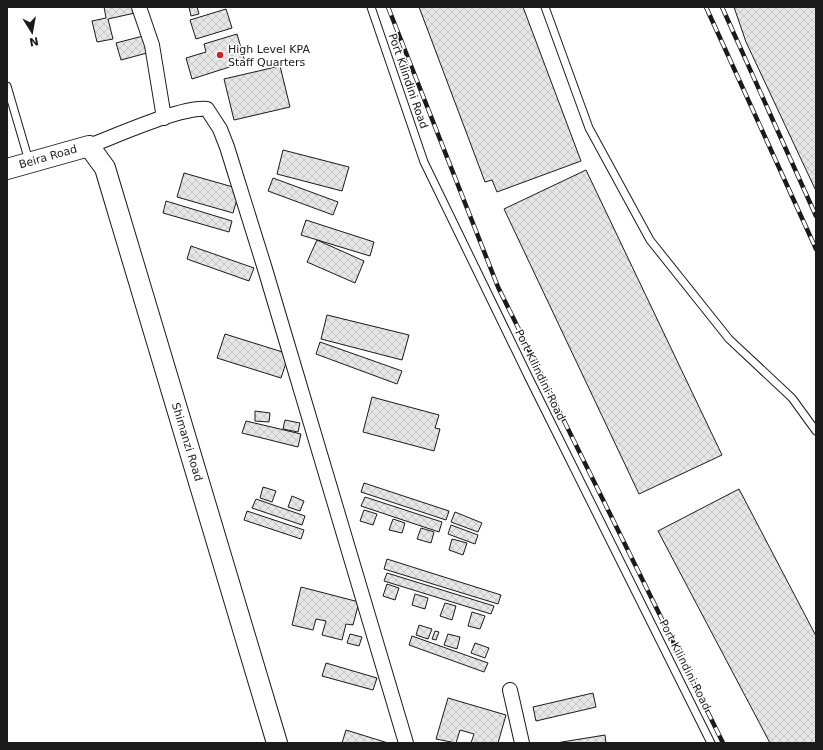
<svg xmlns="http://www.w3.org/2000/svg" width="823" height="750" viewBox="0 0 823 750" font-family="'DejaVu Sans',sans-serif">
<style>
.building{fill:url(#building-cross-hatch);stroke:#1a1a1a}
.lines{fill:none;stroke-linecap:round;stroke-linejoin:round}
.service-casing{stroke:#1a1a1a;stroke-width:9}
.minor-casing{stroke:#1a1a1a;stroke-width:16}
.secondary-casing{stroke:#1a1a1a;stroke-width:22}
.service{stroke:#fff;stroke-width:7}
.minor{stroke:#fff;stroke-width:14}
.secondary{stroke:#fff;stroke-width:20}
.rail-casing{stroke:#1a1a1a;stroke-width:4.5}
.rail{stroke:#fff;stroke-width:3;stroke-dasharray:9;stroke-linecap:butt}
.poi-dot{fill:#c62828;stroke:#fff;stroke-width:1.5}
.labels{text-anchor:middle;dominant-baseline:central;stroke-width:3;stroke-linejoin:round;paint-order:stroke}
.poi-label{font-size:11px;fill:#1a1a1a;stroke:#fff;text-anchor:start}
.street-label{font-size:11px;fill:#1a1a1a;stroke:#fff}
</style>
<defs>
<pattern id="building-cross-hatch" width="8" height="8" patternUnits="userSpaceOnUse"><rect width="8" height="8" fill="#e6e6e6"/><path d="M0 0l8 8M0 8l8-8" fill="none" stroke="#c5c5c5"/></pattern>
</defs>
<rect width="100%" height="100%" fill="#fff"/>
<!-- building -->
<path class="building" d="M 104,7 L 133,7 L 135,13 L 108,19 L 113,39 L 97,42 L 92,21 L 106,18 Z
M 189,7 L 197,7 L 199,14 L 191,16 Z
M 419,7 L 523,7 L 581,161 L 497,192 L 492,180 L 485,182 Z
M 734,7 L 816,7 L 816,191 L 746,42 Z
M 226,9 L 232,28 L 196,39 L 190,20 Z
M 237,34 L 245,62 L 192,79 L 186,58 L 206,52 L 204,44 Z
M 143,36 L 147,53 L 121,60 L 116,43 Z
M 280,66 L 290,107 L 234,120 L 224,79 Z
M 283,150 L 349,167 L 342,191 L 277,174 Z
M 586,170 L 722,455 L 639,494 L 504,209 Z
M 184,173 L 240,189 L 233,213 L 177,197 Z
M 273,178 L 338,202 L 333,215 L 268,191 Z
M 166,201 L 232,221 L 229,232 L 163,213 Z
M 306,220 L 374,242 L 370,256 L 301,235 Z
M 317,240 L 364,261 L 355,283 L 307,262 Z
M 191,246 L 254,268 L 249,281 L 187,259 Z
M 327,315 L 409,335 L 402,360 L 321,339 Z
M 225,334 L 289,354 L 281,378 L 217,358 Z
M 320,342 L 402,371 L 397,384 L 316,354 Z
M 372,397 L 439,415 L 435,428 L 440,429 L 434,451 L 363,432 Z
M 255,411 L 270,413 L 269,422 L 255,421 Z
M 285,420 L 300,423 L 298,432 L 283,429 Z
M 246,421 L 301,434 L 298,447 L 242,433 Z
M 364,483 L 449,511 L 446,520 L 361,492 Z
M 263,487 L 276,491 L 272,502 L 260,498 Z
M 739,489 L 816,636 L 816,743 L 770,743 L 658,531 Z
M 292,496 L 304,501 L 300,511 L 288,507 Z
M 365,497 L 442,522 L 439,532 L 361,506 Z
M 256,499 L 305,516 L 302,525 L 252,508 Z
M 364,510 L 377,514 L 373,525 L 360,521 Z
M 247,511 L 304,530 L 301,539 L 244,520 Z
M 455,512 L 482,523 L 478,532 L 451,522 Z
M 393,519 L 405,523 L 402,533 L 389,530 Z
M 451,525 L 478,535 L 475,544 L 448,534 Z
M 421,528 L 434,532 L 431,543 L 417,539 Z
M 452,539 L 467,543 L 463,555 L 449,550 Z
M 387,559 L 501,595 L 498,604 L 384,569 Z
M 387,573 L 494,606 L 491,614 L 384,581 Z
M 387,584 L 399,588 L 395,600 L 383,596 Z
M 301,587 L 359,602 L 353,625 L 346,624 L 342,640 L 322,635 L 326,621 L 316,619 L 313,630 L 292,625 Z
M 415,594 L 428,598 L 425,609 L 412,605 Z
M 445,603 L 456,606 L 452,620 L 440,616 Z
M 472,612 L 485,616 L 480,629 L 468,626 Z
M 419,625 L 432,629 L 428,639 L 416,635 Z
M 435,631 L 439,632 L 436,640 L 432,639 Z
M 350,634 L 362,637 L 359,646 L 347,643 Z
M 448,634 L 460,637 L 457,649 L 444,645 Z
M 412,636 L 488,663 L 484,672 L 409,645 Z
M 475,643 L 489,648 L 485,658 L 471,653 Z
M 326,663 L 377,678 L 373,690 L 322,676 Z
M 593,693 L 596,707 L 536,721 L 533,707 Z
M 448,698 L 506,715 L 498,743 L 471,743 L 474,734 L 460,730 L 456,743 L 436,739 Z
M 346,730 L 388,743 L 342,743 Z
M 605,735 L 606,743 L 556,743 Z"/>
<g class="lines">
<defs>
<path id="service" d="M 371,7 L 424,162 L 529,378 L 711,743
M 545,7 L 589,128 L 650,240 L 729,339 L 792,398 L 816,431
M 7,86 L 29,161"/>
<path id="minor" d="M 139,7 L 152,45 L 164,118
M 89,146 C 116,136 182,106 207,109 L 220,129 L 227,147 L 265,269 L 406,743
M 510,690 L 522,743"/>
<path id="secondary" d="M 7,169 L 89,146 L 105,168 L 277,743"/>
</defs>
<!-- service casing -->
<use href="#service" class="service-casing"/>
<!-- minor casing -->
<use href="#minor" class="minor-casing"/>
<!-- secondary casing -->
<use href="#secondary" class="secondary-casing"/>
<!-- service -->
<use href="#service" class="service"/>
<!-- minor -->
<use href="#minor" class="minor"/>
<!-- secondary -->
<use href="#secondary" class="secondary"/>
<defs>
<path id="rail" d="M 388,7 L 498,287 L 723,743
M 706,7 L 816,249
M 722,7 L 816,216"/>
</defs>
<!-- rail casing -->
<use href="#rail" class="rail-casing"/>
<!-- rail -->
<use href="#rail" class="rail"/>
</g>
<!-- markers -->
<circle class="poi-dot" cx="220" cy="55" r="4"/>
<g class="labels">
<!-- poi labels -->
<g class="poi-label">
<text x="228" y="49">High Level KPA<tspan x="228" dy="13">Staff Quarters</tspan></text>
</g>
<!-- street labels -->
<g class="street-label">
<text transform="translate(408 81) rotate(71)">Port Kilindini Road</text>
<text transform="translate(48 157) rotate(-16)">Beira Road</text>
<text transform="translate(540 375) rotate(64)">Port Kilindini Road</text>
<text transform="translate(187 442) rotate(73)">Shimanzi Road</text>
<text transform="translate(685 665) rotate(63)">Port Kilindini Road</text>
</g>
</g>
<!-- border -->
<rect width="823" height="750" fill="none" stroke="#1a1a1a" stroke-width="16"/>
<!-- north arrow -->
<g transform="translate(32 32) rotate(169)" stroke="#ffffff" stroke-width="3" paint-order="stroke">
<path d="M0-3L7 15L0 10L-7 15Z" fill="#1a1a1a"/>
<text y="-6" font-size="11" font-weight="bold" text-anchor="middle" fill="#1a1a1a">N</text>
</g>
</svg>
